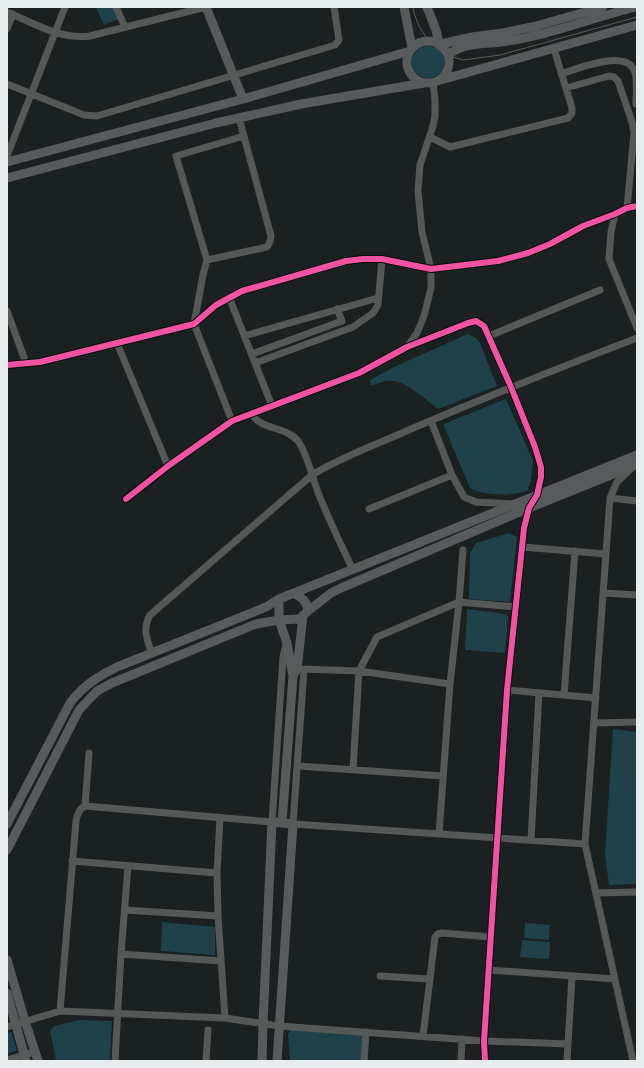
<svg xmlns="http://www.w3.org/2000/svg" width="644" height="1068" viewBox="0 0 644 1068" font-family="'Public Sans',sans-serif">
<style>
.green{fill:#1f4149}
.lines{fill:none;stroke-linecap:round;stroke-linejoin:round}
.street{stroke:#565858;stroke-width:7}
.secondary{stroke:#575b5c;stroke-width:9}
.tram{stroke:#5b5d5d;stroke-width:1}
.cycleway-casing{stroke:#070a0a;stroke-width:8}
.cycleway{stroke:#f153a3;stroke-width:6}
</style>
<rect width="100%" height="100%" fill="#1b2021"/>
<!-- green -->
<path class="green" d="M 96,7 L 117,7 L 121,18 L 104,25 Z
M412 62a16 16 0 1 1 32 0a16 16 0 1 1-32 0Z
M 468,334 L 476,338 L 480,343 L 497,386 L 438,409 C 425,399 404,378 386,381 C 381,382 376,384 371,386 L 370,380 L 394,367 Z
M 506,399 L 533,461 L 531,482 L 527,491 C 512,496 484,496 470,488 L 443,424 Z
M 509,533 L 517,537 L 510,602 L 469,599 L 470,553 L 476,543 Z
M 467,609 L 506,614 L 508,617 L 505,653 L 465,650 Z
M 613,729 L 637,732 L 637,884 L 609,885 L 605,854 Z
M 162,922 L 215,927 L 215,955 L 161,951 Z
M 525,923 L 550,925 L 549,940 L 524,938 Z
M 522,940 L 550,942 L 549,959 L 520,957 Z
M 80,1020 L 112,1021 L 110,1061 L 56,1060 L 50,1031 L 54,1026 Z
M 292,1029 L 369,1035 L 367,1061 L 290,1061 L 288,1034 Z
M 11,1032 L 17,1050 L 7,1054 L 7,1033 Z"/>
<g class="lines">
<!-- street -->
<path class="street" d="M 116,7 L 125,27
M 7,12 C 33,23 61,40 90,36 L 206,7
M 7,29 L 13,14
M 561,74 C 576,69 625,49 634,70 C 638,78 636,95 636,104
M 7,84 L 84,115 L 97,116 L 335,45 L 339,40 L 334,7
M 566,88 L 609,76 L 614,77 L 618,81 L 632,122 L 634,133 L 627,208
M 430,137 L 450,147 L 568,118 L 572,113 L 572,108 L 554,49
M 7,156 L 65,7
M 615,214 L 611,232 L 609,259 L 637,328
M 207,260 L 267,247 L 270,242 L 271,236 L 239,118
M 229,297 L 272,406
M 7,311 L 26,363
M 244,336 L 378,298
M 489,336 L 600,290
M 117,343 L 168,466
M 407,347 L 417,333 L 424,316 L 431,288 L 431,269 L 422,232 L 418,191 L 420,165 L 433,126 L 435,116 L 435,99 L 433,83
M 252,354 L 342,321 L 337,309
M 255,363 L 353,327 L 373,313 L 378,305 L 382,259
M 7,365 L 40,362 L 194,324 L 216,305 L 242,291 L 346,261 L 363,259 L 382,259 L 431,269 L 498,261 L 528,253 L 550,244 L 583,226 L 615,214 L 627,208 L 637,206
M 252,414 C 260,430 286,426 298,441 C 307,453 313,480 319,495 C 329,520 341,545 353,570
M 232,421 L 194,324 L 203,275 L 207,260 L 176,156 L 244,136
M 431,421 L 452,475 L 464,497 L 476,502 L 513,504
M 610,498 L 637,501
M 126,499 L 168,466 L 232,421 L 359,373 L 407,347 L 468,323 L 476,321 L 484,326 L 511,387 L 535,447 L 541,467 L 541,477 L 537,495 L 529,508 L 524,528 L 507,690 L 484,1041 L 485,1061
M 369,509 L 452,475
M 522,547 L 606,554
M 603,593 L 637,595
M 152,654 C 147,639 142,630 150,615 L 312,475 C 343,456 378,444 411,429 C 486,397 561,367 637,338
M 301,669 L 359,671 L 450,684
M 304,670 L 293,824 L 585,844
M 507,690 L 596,698
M 564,695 L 575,551
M 594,723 L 637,722
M 298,766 L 443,776
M 353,769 L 359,671 L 377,637 L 459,602 L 516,607
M 85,806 L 89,753
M 220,818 L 217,873 L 218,916 L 225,1018
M 439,834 L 450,684 L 459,602 L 463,550
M 531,840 L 539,693
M 72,861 L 217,873
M 596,893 L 637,892
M 125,910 L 218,916
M 121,954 L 221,961
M 489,970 L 615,979
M 380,976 L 429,979
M 60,1011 L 76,821 C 77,814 79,809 85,806 L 272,822 L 283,657 L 286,644
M 7,1027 L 60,1011 L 225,1018 L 279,1026 L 484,1041 L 568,1044
M 423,1036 L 435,937 L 438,934 L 442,933 L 491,937
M 7,1060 L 34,1052
M 115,1061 L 121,954 L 128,866
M 206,1061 L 208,1030
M 364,1061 L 366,1032
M 461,1061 L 462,1039
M 567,1061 L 572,976
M 633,1061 L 585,844 L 610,498 L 617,482 L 637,463"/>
<!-- secondary -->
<path class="secondary" d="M 206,7 L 243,99
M 404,7 L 412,48
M 427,7 L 436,30 L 439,43
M407 62a21 21 0 1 1 42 0a21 21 0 1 1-42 0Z
M 441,44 L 472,37 L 503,33 L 536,26 L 603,7
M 449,55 C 459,43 486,44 501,42 C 547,36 591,18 636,7
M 437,81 L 637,25
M 7,162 L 243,99 L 410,51
M 7,178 L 216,123 L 301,104 L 424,83
M 279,599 L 279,620 L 299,619 L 308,611 C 307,602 303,598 295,594
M 308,611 L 331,593 L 341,588 L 529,508 L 633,466
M 282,823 L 293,676 L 297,669 L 303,616
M 7,824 L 70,703 C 84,685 97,677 117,667 L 266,607 L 279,599 L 637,455
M 7,850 L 79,710 L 97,691 L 112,683 L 256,624 L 279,620 L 287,643 L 293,676
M 7,960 L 25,1021 L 38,1061
M 7,993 L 26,1061
M 262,1061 L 263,1024 L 272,822 L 293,824 L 277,1061"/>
<!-- tram -->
<path class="tram" d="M 413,7 L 414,13 L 419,26 L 429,42 L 443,54 L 463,60 L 500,55 L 637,17"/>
<defs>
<path id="cycleway" d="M 7,365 L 40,362 L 194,324 L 216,305 L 242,291 L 346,261 L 363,259 L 382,259 L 431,269 L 498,261 L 528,253 L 550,244 L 583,226 L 615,214 L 627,208 L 637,206
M 126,499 L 168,466 L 232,421 L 359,373 L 407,347 L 468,323 L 476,321 L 484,326 L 511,387 L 535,447 L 541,467 L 541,477 L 537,495 L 529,508 L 524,528 L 507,690 L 484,1041 L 485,1061"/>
</defs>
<!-- cycleway casing -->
<use href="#cycleway" class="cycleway-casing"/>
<!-- cycleway -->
<use href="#cycleway" class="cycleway"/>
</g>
<!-- border -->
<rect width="644" height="1068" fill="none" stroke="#e7eced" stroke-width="16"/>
</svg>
